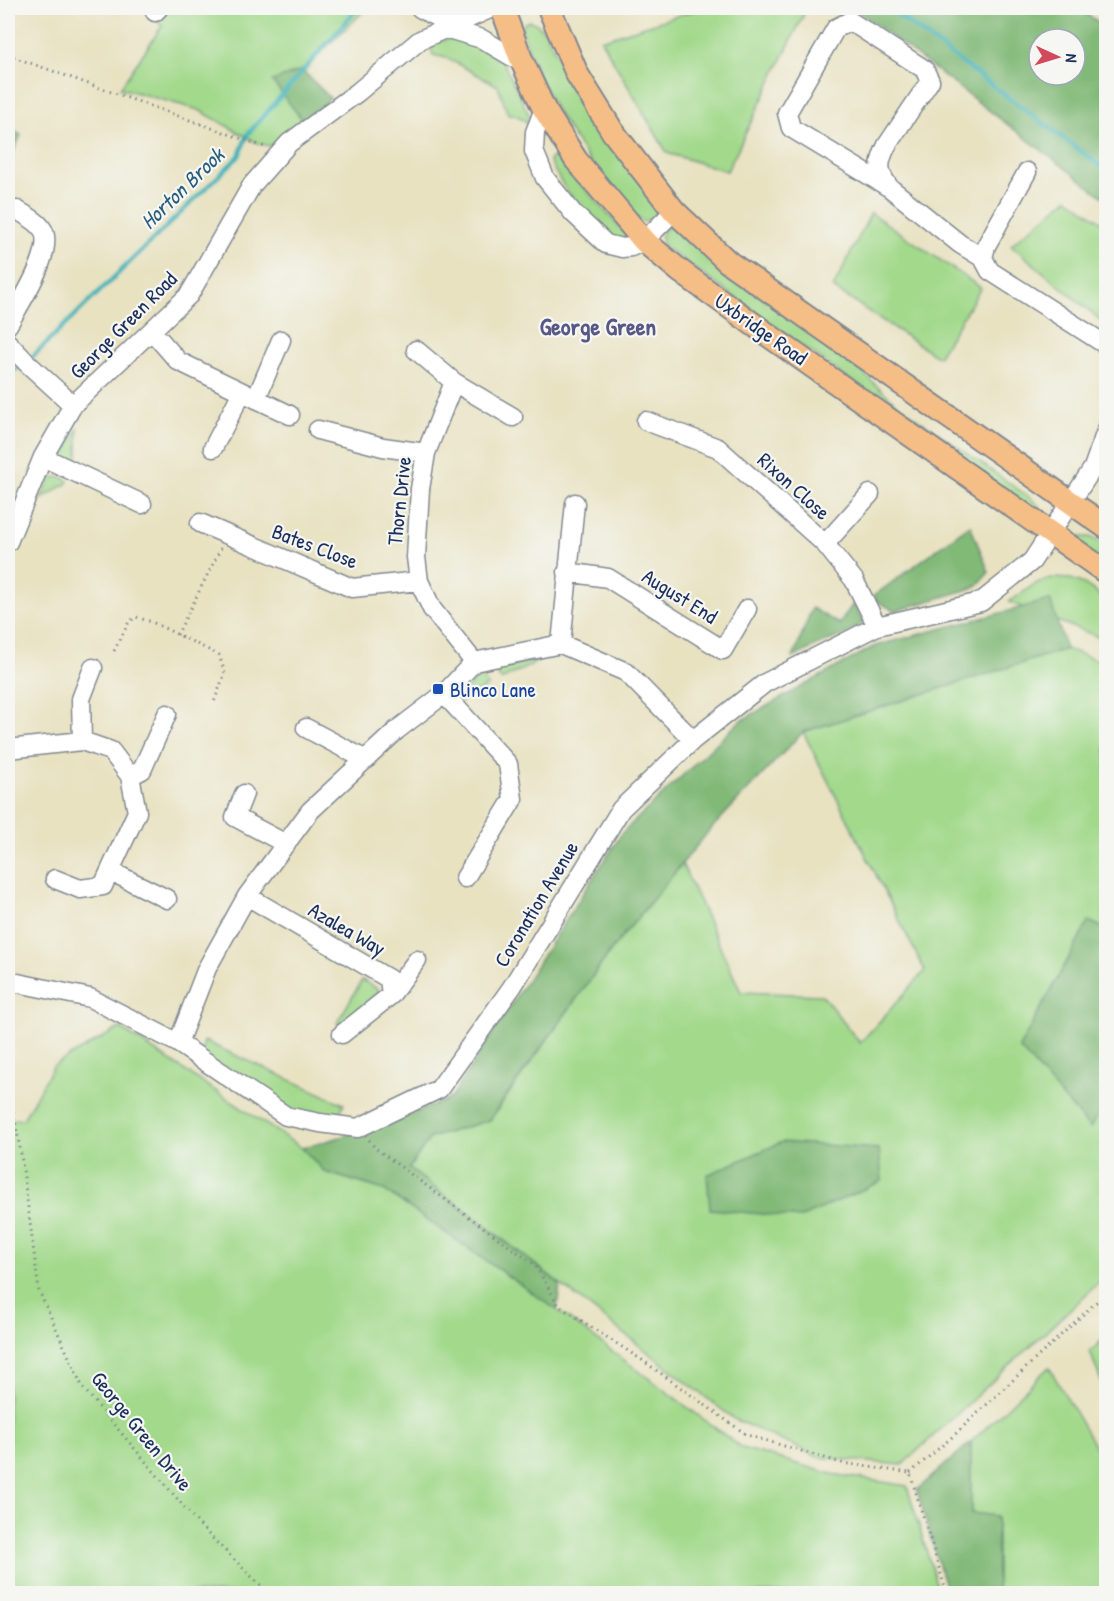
<svg xmlns="http://www.w3.org/2000/svg" width="1114" height="1601" viewBox="0 0 1114 1601" font-family="'Patrick Hand',sans-serif">
<style>
.green{fill:#a2d98b;stroke:#5e8474;stroke-width:1.5}
.forest{fill:#81b977;stroke:#4e746a;stroke-width:1.5;fill-rule:evenodd}
.lines{fill:none;stroke-linecap:round;stroke-linejoin:round}
.stream{stroke:#41b2b9;stroke-width:4.5}
.minor-casing{stroke:#828890;stroke-width:21}
.major-casing{stroke:#828890;stroke-width:26}
.path{stroke:#828890;stroke-width:3;stroke-dasharray:1.5 4.5;stroke-linecap:butt}
.minor{stroke:#fff;stroke-width:18}
.major{stroke:#f6be87;stroke-width:22}
.transit-dot{fill:#1a4fb4;stroke:#f6f6f2;stroke-width:2}
.labels{text-anchor:middle;dominant-baseline:central;stroke-width:4.5;stroke-linejoin:round;paint-order:stroke}
.street-label{font-size:21px;fill:#1b2f5e;stroke:#f6f6f2}
.transit-label{font-size:21px;fill:#164399;stroke:#f6f6f2;text-anchor:start}
.water-label{font-size:22px;font-style:italic;fill:#285d7e;stroke:#f6f6f2}
.quarter-label{font-size:24px;font-weight:bold;fill:#575886;stroke:#f6f6f2}
</style>
<rect width="100%" height="100%" fill="#f6f6f2"/>
<filter id="ink" filterUnits="userSpaceOnUse"><feTurbulence type="fractalNoise" baseFrequency=".0167" numOctaves="2"/><feDisplacementMap in="SourceGraphic" scale="12" xChannelSelector="R" yChannelSelector="G"/><feConvolveMatrix kernelMatrix="1 2 1 2 8 2 1 2 1" color-interpolation-filters="sRGB"/></filter>
<filter id="wash" filterUnits="userSpaceOnUse"><feTurbulence type="fractalNoise" baseFrequency=".008" numOctaves="4" result="noise"/><feDisplacementMap in="SourceGraphic" scale="24" xChannelSelector="R" yChannelSelector="G"/><feGaussianBlur stdDeviation="1.35" result="paint"/><feColorMatrix in="noise" values="0 0 0 0 0 0 0 0 0 0 0 0 0 0 0 0 0 1.4 0 .05"/><feComposite in="paint" operator="in"/></filter>
<g filter="url(#wash)">
<rect width="100%" height="100%" fill="#e8e2c1"/>
<!-- green -->
<path class="green" d="M 169,8 L 367,8 L 302,70 L 273,81 L 304,122 L 269,146 L 257,143 L 199,110 L 120,88 L 162,26 L 157,21 Z
M 702,8 L 807,8 L 727,171 L 667,153 L 601,40 Z
M 529,21 L 535,23 L 545,31 L 568,78 L 657,203 L 656,215 L 650,220 L 644,222 L 634,216 L 604,183 L 557,112 L 539,77 L 521,29 L 524,23 Z
M 451,38 L 471,38 L 501,58 L 534,125 L 530,125 C 524,119 517,114 508,114 L 498,86 L 447,58 L 433,55 L 431,48 L 440,41 Z
M 553,157 L 558,158 L 625,233 L 625,240 L 619,241 C 587,222 565,192 549,160 Z
M 1068,198 L 1106,225 L 1106,325 L 1011,245 Z
M 871,213 L 981,288 L 938,357 L 833,288 Z
M 675,225 L 815,336 L 855,366 L 897,404 L 1029,497 L 1040,507 L 1041,513 L 1038,515 L 662,245 L 661,234 L 667,227 Z
M 78,429 L 78,469 L 62,459 L 67,448 Z
M 60,477 L 65,478 L 68,481 L 66,484 L 40,500 L 51,478 Z
M 1076,537 L 1090,537 L 1106,545 L 1106,569 L 1076,543 Z
M 1050,578 L 1071,579 L 1084,584 L 1106,599 L 1106,640 L 1009,602 L 1035,584 Z
M 1066,649 L 1106,663 L 1106,1276 L 902,1465 L 818,1457 L 734,1419 L 460,1206 L 408,1169 L 430,1138 L 490,1120 L 612,949 L 682,864 L 741,992 L 822,995 L 860,1043 L 925,971 L 803,732 Z
M 533,660 L 537,662 L 501,680 L 495,670 Z
M 482,676 L 488,686 L 459,703 L 459,694 Z
M 362,980 L 378,989 L 379,993 L 339,1025 L 337,1023 Z
M 120,1028 L 302,1148 L 325,1172 L 384,1190 L 557,1310 L 742,1448 L 832,1474 L 907,1486 L 939,1593 L 8,1593 L 8,1120 L 23,1119 L 54,1065 Z
M 204,1041 L 344,1104 L 336,1120 L 291,1114 L 201,1056 Z
M 1106,1336 L 1106,1394 L 1090,1352 Z
M 1049,1367 L 1106,1466 L 1106,1593 L 997,1593 L 997,1517 L 971,1513 L 971,1442 Z"/>
<!-- forest -->
<path class="forest" d="M 854,8 L 1077,8 L 1106,27 L 1106,199 ZM 1039,39 L 1075,39 L 1075,75 L 1039,75 Z
M 302,70 L 330,98 L 304,122 L 272,81 Z
M 8,128 L 21,135 L 8,164 Z
M 970,525 L 989,572 L 976,587 L 895,611 L 871,598 Z
M 1050,600 L 1066,649 L 803,732 L 708,832 L 612,949 L 489,1120 L 430,1138 L 409,1168 L 560,1284 L 557,1310 L 384,1190 L 325,1172 L 302,1148 C 353,1134 403,1119 451,1098 L 622,833 L 740,721 L 875,646 Z
M 853,604 L 864,622 L 846,634 L 819,644 L 793,658 L 812,608 L 839,624 Z
M 1089,921 L 1106,929 L 1106,1101 L 1090,1128 L 1019,1048 Z
M 782,1142 L 879,1149 L 882,1181 L 800,1218 L 710,1209 L 707,1175 Z
M 971,1442 L 971,1513 L 997,1516 L 997,1593 L 947,1593 L 917,1490 Z"/>
<g class="lines">
<!-- stream -->
<path class="stream" d="M 888,8 L 1106,170
M 30,359 L 239,156 L 247,135 L 358,8
M 8,372 L 15,370 L 24,364"/>
</g>
</g>
<g filter="url(#ink)">
<g class="lines">
<defs>
<path id="minor" d="M 420,8 L 451,25
M 155,12 L 159,8
M 445,28 L 482,39 L 524,64
M 544,109 L 535,132 L 534,151 L 545,178 L 573,213 L 606,244 L 622,248 L 631,247 L 644,241 L 674,211
M 1027,172 L 986,246 L 983,258 L 990,271 L 1106,345
M 890,188 L 791,128 L 787,113 L 836,28 L 850,21 L 924,69 L 930,81 L 887,145 C 878,163 877,172 890,188 L 960,244 L 983,258
M 8,325 C 19,305 55,251 43,230 C 38,221 25,215 17,210
M 152,331 L 178,361 L 290,415
M 8,343 L 27,363 L 73,405
M 416,350 L 454,382 L 426,453 L 420,489 L 416,557 L 419,581 L 432,609 L 474,662
M 454,382 L 513,417
M 256,399 L 281,340
M 646,421 L 718,448 L 825,544 L 854,580 L 877,626
M 318,430 L 383,447 L 426,453
M 213,448 L 242,392
M 43,457 L 142,504
M 200,523 L 352,588 L 419,581
M 8,542 L 43,457 L 73,405 L 189,295 L 252,185 L 289,143 L 358,92 L 420,40 L 492,8
M 825,544 L 870,494
M 567,572 L 608,578 L 723,650 L 747,609
M 561,644 L 575,503
M 444,694 L 508,764 L 513,799 L 465,878
M 306,728 L 366,760
M 82,741 L 81,699 L 93,668
M 8,749 L 82,741 L 111,751 L 130,776 L 137,812 L 103,886 L 80,889 L 55,879
M 130,776 L 142,770 L 167,714
M 244,794 L 235,817 L 286,844
M 110,871 L 167,899
M 247,896 L 389,979 L 391,995 L 342,1034
M 8,981 L 90,998 L 178,1043 L 286,1116 L 320,1123 L 358,1128 L 439,1089 L 512,987 L 621,809 L 693,740 L 765,683 L 877,626 L 981,602 L 1032,561 L 1093,468 L 1106,431
M 391,995 L 417,960
M 178,1043 L 207,968 L 247,896 L 310,811 L 397,730 L 444,694 L 474,662 L 561,644 L 626,672 L 693,740"/>
<path id="major" d="M 502,8 L 521,59 L 544,109 L 576,160 L 644,241 L 680,271 L 771,337 L 1106,572
M 549,8 L 577,74 L 613,132 L 674,211 L 728,262 L 1106,527"/>
</defs>
<!-- minor casing -->
<use href="#minor" class="minor-casing"/>
<!-- major casing -->
<use href="#major" class="major-casing"/>
<!-- path -->
<path class="path" d="M 1089,8 L 1106,19
M 8,55 L 265,147
M 177,635 L 221,548
M 114,651 L 129,622 L 136,617 L 152,622 L 219,655 L 225,673 L 214,702
M 8,1082 L 21,1154 L 39,1291 L 83,1388 L 202,1528 L 255,1580 L 271,1594
M 369,1140 L 375,1148 L 535,1265 L 559,1306 L 642,1360 L 747,1435 L 842,1463 L 910,1473 L 947,1594
M 910,1473 L 951,1438 L 1106,1293"/>
<!-- minor -->
<use href="#minor" class="minor"/>
<!-- major -->
<use href="#major" class="major"/>
</g>
</g>
<!-- markers -->
<rect class="transit-dot" x="432" y="683" width="12" height="12" rx="3"/>
<g class="labels">
<!-- street labels -->
<g class="street-label">
<text transform="translate(123 325) rotate(-45)">George Green Road</text>
<text transform="translate(761 329) rotate(35)">Uxbridge Road</text>
<text transform="translate(794 486) rotate(42)">Rixon Close</text>
<text transform="translate(399 501) rotate(-84)">Thorn Drive</text>
<text transform="translate(315 546) rotate(21)">Bates Close</text>
<text transform="translate(680 596) rotate(32)">August End</text>
<text transform="translate(536 904) rotate(-59)">Coronation Avenue</text>
<text transform="translate(347 929) rotate(30)">Azalea Way</text>
<text transform="translate(142 1431) rotate(51)">George Green Drive</text>
</g>
<!-- transit labels -->
<g class="transit-label">
<text x="450" y="689">Blinco Lane</text>
</g>
<!-- water labels -->
<g class="water-label">
<text transform="translate(182 188) rotate(-44)">Horton Brook</text>
</g>
<!-- quarter labels -->
<g class="quarter-label">
<text x="598" y="326">George Green</text>
</g>
</g>
<!-- margin -->
<rect width="1114" height="1601" fill="none" stroke="#f6f6f2" stroke-width="30"/>
<!-- north arrow -->
<g transform="translate(1057 57) rotate(94)"><circle r="28" fill="#f6f6f2" stroke="#9ea6b7" stroke-width="1.5"/>
<path d="M0-4.5L10 22L0 15L-10 22Z" fill="#d1495b"/>
<text y="-9" font-size="16" font-weight="bold" text-anchor="middle" fill="#1b2f5e">N</text>
</g>
</svg>
